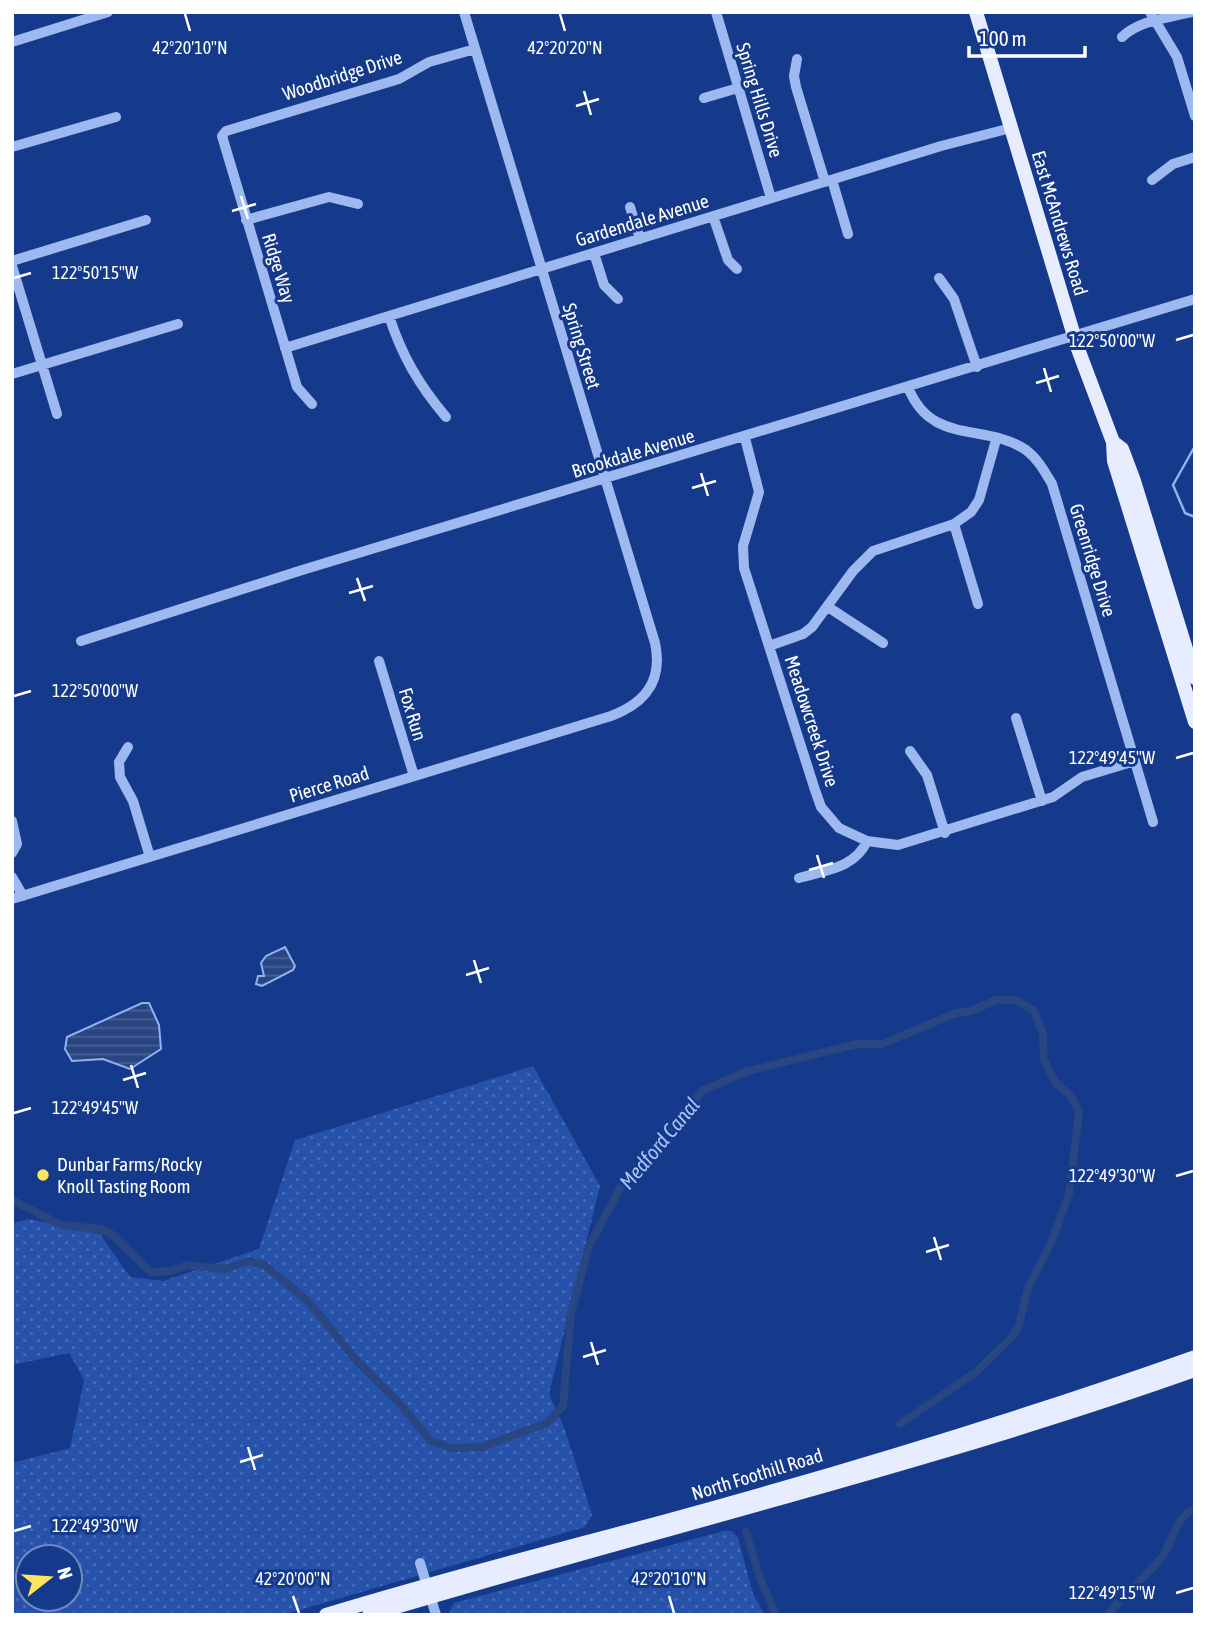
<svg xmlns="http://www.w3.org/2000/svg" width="1207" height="1627" viewBox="0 0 1207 1627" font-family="'Asap Condensed',sans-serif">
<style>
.grass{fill:url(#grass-dots);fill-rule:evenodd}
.water{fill:url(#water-rules);stroke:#90b2f2;stroke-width:2}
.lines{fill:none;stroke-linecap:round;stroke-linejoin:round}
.stream{stroke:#90b2f2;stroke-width:2.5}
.canal{stroke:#294582;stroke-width:8}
.minor{stroke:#9eb9ef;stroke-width:10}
.major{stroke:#e7edff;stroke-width:14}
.ticks{fill:none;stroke:#fff;stroke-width:2.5}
.poi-dot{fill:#ffe45d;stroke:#153a8b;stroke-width:2.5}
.labels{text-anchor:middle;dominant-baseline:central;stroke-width:6;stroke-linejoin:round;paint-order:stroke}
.street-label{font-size:19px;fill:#fff;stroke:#153a8b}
.poi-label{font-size:19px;fill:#fff;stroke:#153a8b;text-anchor:start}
.water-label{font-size:21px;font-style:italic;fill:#aac4f7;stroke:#153a8b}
.ticks-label{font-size:18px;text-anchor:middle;fill:#fff;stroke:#153a8b;stroke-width:6;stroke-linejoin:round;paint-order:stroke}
</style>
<defs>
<pattern id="grass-dots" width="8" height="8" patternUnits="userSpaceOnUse" patternTransform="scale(1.75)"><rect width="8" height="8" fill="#2752aa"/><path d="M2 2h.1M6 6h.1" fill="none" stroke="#476cb7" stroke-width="1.8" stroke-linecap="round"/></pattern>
<pattern id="water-rules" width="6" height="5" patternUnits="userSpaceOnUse" patternTransform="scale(1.75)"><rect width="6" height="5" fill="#294582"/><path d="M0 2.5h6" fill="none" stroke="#496195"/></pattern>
</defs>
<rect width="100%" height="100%" fill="#153a8b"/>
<!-- grass -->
<path class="grass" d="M 533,1066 L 600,1186 L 549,1394 L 565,1430 L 592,1515 L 585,1527 L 283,1615 L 12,1615 L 12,1463 L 70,1448 L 84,1380 L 69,1353 L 12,1365 L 12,1224 L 28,1219 L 100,1234 L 130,1277 L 163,1281 L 259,1249 L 295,1140 ZM 28,1557 L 70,1557 L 70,1599 L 28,1599 Z
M 724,1531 L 732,1531 L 738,1538 L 753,1594 L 765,1615 L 449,1613 L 454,1603 Z"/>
<!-- water -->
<path class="water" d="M 285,947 L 295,966 L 293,970 L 262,986 L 256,984 L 258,976 L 264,976 L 261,963 L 266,956 Z
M 142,1003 L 149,1003 L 159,1025 L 161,1049 L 130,1069 L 103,1059 L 72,1061 L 65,1049 L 67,1037 Z"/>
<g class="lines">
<!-- stream -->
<path class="stream" d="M 1195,446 L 1173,485 L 1185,513 L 1195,517"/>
<!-- canal -->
<path class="canal" d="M 12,1200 L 61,1225 L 100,1229 L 110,1233 L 151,1272 L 171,1271 L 188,1265 L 224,1269 L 249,1261 L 264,1265 L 307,1300 L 357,1361 L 399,1403 L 431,1441 L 451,1448 L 482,1447 L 547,1423 L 563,1406 L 571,1313 L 589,1246 L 624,1181 L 665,1138 L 702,1091 L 745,1072 L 857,1044 L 882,1044 L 956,1013 L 971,1011 L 996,1000 L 1016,1000 L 1034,1011 L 1043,1034 L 1044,1060 L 1056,1083 L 1071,1096 L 1079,1112 L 1069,1194 L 1051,1243 L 1028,1288 L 1019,1325 L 1013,1336 L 976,1372 L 900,1424
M 746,1532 L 760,1578 L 776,1615
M 1108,1615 C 1124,1593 1145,1578 1161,1558 C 1174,1542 1174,1517 1195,1509"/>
<!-- minor -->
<path class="minor" d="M 716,12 L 771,198
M 1150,12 L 1177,57 L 1195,116
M 1122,37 C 1140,20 1168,18 1192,12
M 12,42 L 108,12
M 797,59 L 794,76 L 796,87 L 825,182
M 704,98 L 738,88
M 12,147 L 116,117
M 832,180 L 848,234
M 1152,180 L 1173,164 L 1195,157
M 630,207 L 640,239
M 713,216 L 728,260 L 737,269
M 246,220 L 329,197 L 358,204
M 594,253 L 604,285 L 618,299
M 12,261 L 146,220
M 12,266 L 57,414
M 939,278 L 954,299 L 977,367
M 389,316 C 402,356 419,385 446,417
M 285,348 L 941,146 L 1011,128
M 12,374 L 178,324
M 908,387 C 931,446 984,422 1026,450 C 1038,459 1045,472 1052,484 L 1153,822
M 312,404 L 297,387 L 222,136 L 226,131 L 399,79 L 429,62 L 475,49
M 745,438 L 759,492 L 743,546 L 744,568 L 815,790 L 821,807 L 839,828 L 867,841 L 898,845 L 1053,797 L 1082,777 L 1135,761
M 954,524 L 978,604
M 828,607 L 883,643
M 81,641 L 299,571 L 1195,299
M 769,646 L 803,634 L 812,627 L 853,571 L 873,551 L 954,524 L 971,512 L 979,500 L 996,440
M 379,661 L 414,776
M 1016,718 L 1042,801
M 128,747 L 119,762 L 120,777 L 133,801 L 150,857
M 910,751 L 927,775 L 945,833
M 12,821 L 17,844 L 12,853
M 12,877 L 23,896
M 799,878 C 826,870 855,868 867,841
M 12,899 L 611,716 C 646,703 663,680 655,643 L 464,12
M 420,1563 L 436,1615"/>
<!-- major -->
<path class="major" d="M 976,12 L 1078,349 L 1113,442 L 1114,461 L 1195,722
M 1113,442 L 1122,449 L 1134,481 L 1195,678
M 326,1615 C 437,1581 550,1552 663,1522 C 842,1473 1020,1419 1195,1357
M 369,1615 C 644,1532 924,1466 1195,1370"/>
</g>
<!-- ticks -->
<path class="ticks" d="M 185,14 L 190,31M 560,14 L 565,31M 584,91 L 591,115M 576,106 L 599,99M 241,196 L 248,219M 232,211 L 256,204M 14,278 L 31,273M 1176,340 L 1193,335M 1044,368 L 1051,392M 1036,383 L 1059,376M 701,473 L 708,496M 692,488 L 716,481M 357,578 L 365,601M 349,593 L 373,586M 14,696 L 31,691M 1176,758 L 1193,753M 817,855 L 824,878M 809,870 L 833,863M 474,960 L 481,983M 466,975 L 489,968M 131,1065 L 138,1088M 123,1080 L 146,1073M 14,1113 L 31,1108M 1176,1176 L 1193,1171M 934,1237 L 941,1260M 926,1252 L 949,1245M 591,1342 L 598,1365M 583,1357 L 606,1350M 248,1447 L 255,1470M 240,1462 L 263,1455M 14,1531 L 31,1526M 1176,1593 L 1193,1588M 293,1596 L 299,1613M 669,1596 L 674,1613"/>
<!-- markers -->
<circle class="poi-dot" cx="43" cy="1175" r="7"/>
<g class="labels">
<!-- street labels -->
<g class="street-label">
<text transform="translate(342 75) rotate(-18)">Woodbridge Drive</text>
<text transform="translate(760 100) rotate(73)">Spring Hills Drive</text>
<text transform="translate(642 220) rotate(-17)">Gardendale Avenue</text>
<text transform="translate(1060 223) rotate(73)">East McAndrews Road</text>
<text transform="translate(279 268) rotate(73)">Ridge Way</text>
<text transform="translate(582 346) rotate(73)">Spring Street</text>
<text transform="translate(633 453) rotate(-17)">Brookdale Avenue</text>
<text transform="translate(1093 560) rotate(73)">Greenridge Drive</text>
<text transform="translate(413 714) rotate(73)">Fox Run</text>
<text transform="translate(812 721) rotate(72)">Meadowcreek Drive</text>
<text transform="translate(329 784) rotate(-17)">Pierce Road</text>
<text transform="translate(757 1474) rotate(-17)">North Foothill Road</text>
</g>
<!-- poi labels -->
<g class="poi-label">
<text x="57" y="1164">Dunbar Farms/Rocky<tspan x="57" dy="22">Knoll Tasting Room</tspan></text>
</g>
<!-- water labels -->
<g class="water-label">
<text transform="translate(659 1143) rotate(-50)">Medford Canal</text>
</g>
</g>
<g class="ticks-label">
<text x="190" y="54">42°20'10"N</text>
<text x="565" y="54">42°20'20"N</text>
<text x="95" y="279">122°50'15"W</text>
<text x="1112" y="347">122°50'00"W</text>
<text x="95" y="697">122°50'00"W</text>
<text x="1112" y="764">122°49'45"W</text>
<text x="95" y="1114">122°49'45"W</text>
<text x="1112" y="1182">122°49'30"W</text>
<text x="95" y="1532">122°49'30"W</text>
<text x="293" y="1585">42°20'00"N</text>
<text x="669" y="1585">42°20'10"N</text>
<text x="1112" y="1599">122°49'15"W</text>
</g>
<!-- border -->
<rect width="1207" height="1627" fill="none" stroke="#ffffff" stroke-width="28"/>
<!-- north arrow -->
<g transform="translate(49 1578) rotate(73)"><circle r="33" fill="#153a8b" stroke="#7389b9" stroke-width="2"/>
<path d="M0-5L12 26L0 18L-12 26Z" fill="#ffe45d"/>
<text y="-10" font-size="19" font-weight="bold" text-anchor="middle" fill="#ffffff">N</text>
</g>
<!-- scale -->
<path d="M969 46v10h116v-10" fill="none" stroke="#ffffff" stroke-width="3.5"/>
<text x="979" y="46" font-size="21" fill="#ffffff" stroke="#153a8b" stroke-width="5" paint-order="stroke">100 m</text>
</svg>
